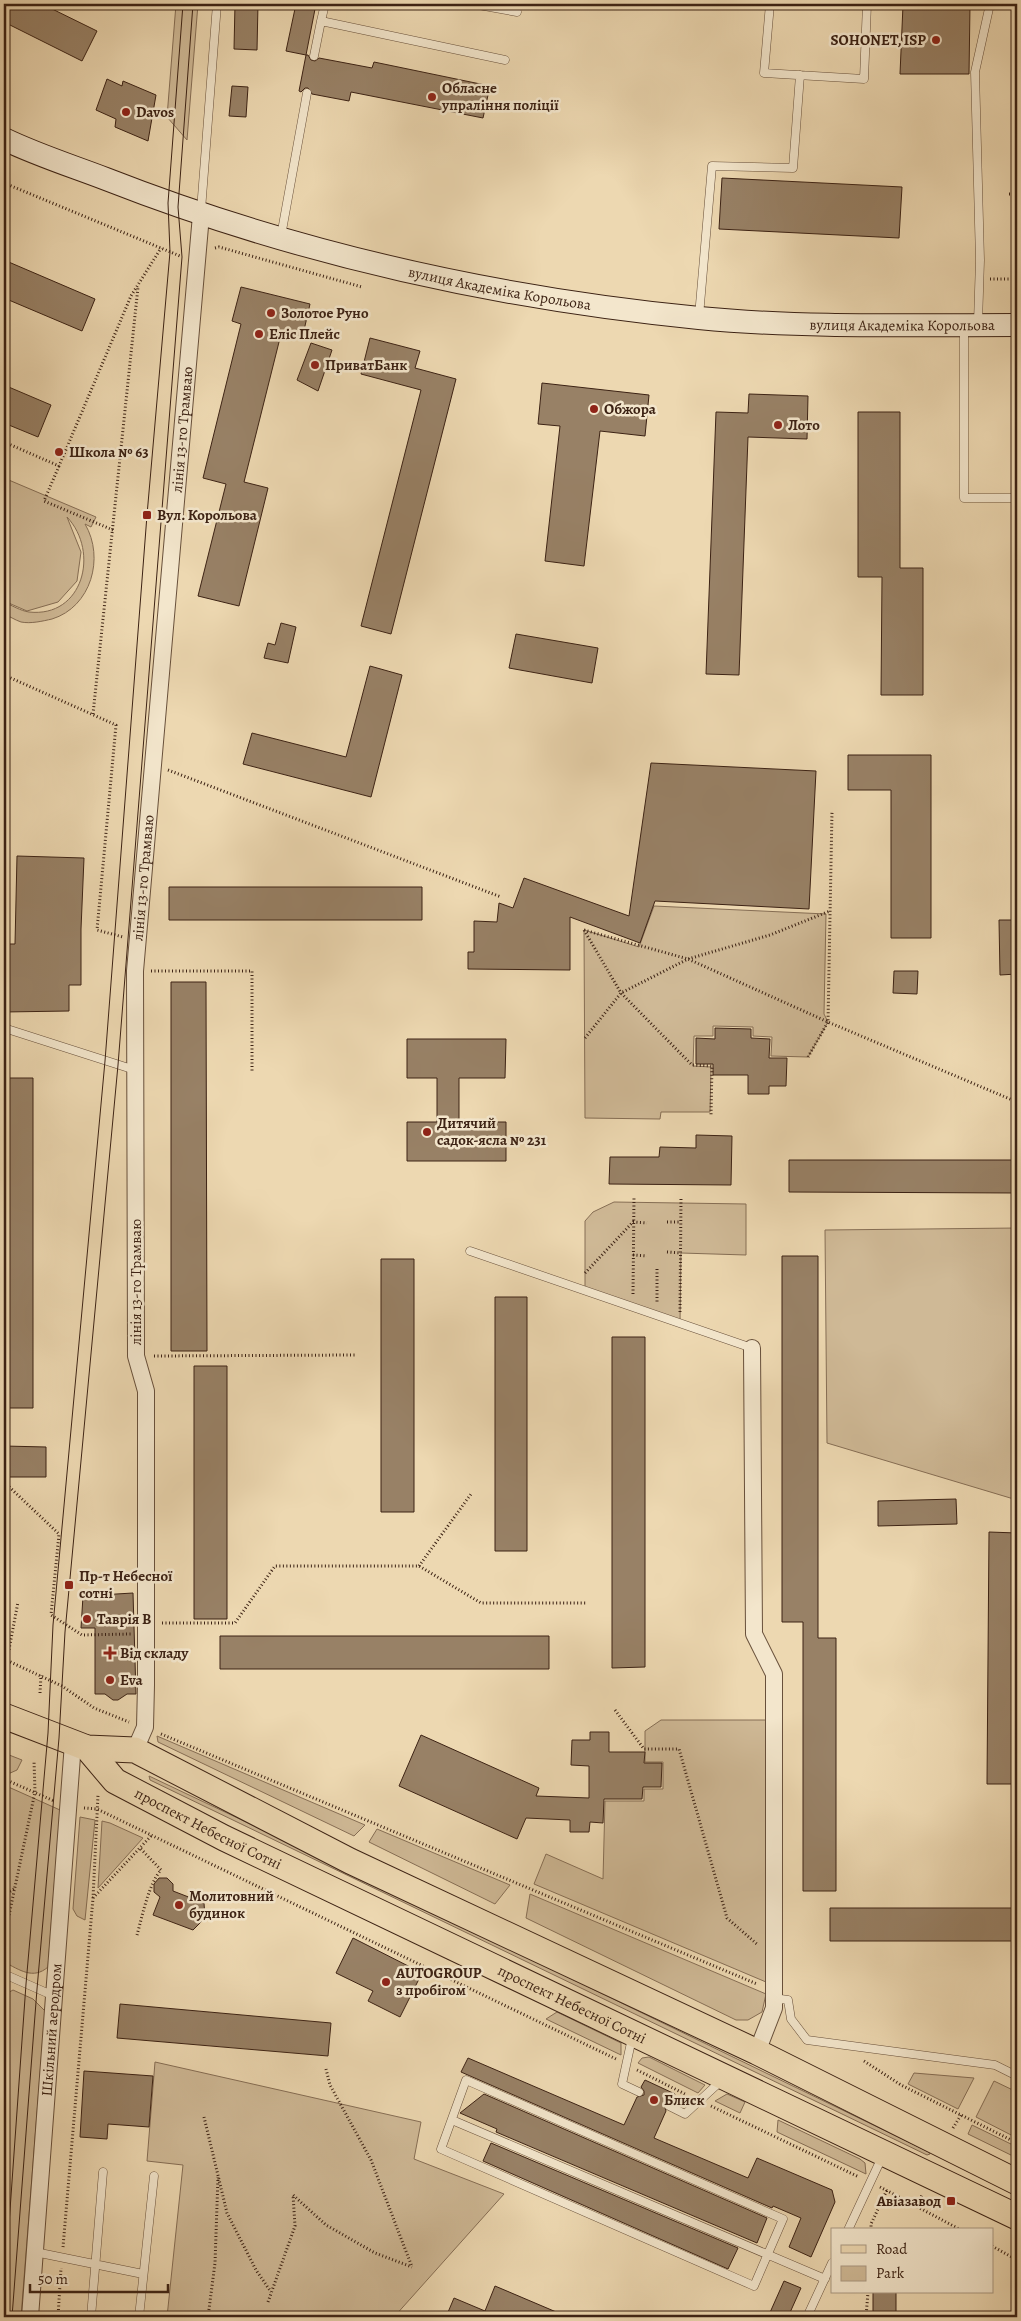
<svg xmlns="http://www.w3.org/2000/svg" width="1021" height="2321" viewBox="0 0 1021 2321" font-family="Alegreya,serif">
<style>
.green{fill:#cfb996;stroke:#866e55}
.building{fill:#988166;stroke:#3c2214}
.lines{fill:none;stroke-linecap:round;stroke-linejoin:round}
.lane-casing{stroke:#68503b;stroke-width:9}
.street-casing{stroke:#68503b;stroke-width:18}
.secondary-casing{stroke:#3c2214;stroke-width:24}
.primary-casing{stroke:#3c2214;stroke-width:27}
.path{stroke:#3c2214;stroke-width:3;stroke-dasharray:1 2.5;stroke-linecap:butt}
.lane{stroke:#f3e6cc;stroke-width:8}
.street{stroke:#f3e6cc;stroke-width:16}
.secondary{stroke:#f3e6cc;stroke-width:22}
.primary{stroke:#edd8b1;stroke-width:25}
.tram{stroke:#3c2214;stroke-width:1}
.poi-dot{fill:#8f2418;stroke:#f3e6cc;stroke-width:2}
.labels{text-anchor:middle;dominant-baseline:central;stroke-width:5;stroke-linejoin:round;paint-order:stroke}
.poi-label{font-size:15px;font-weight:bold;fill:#3c2214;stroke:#f3e6cc;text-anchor:start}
.street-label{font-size:15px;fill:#3c2214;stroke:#f3e6cc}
</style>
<rect width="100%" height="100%" fill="#edd8b1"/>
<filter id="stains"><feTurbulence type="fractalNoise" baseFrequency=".004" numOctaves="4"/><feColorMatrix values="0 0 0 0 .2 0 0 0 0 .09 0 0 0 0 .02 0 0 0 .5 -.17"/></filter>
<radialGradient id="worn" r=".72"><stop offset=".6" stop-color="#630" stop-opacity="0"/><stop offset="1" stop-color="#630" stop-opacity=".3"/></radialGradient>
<!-- green -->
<path class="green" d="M 176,4 L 198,4 L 187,140 L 167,117 Z
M 4,478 L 96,517 L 91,527 L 85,524 C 105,558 91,607 52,619 C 43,621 31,624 21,622 C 15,620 9,616 4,614 L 4,602 C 11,605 21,611 29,612 C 83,618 100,552 67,517 L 81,552 L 77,581 L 58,602 L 27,611 L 4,601 Z
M 654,906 L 826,914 L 824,1014 L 828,1022 L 808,1057 L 771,1056 L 772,1037 L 753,1036 L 753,1027 L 713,1026 L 713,1036 L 694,1036 L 693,1066 L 711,1067 L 710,1112 L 661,1112 L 660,1119 L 585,1118 L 584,930 L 639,947 Z
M 614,1202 L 746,1204 L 746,1255 L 681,1253 L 680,1323 L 585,1291 L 585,1221 L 593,1212 Z
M 1017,1228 L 1017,1500 L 827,1443 L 825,1230 Z
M 661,1720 L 766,1720 L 766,1982 L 534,1884 L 546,1854 L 603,1879 L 605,1801 L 644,1801 L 644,1789 L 663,1789 L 663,1762 L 645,1762 L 645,1731 Z
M 157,1736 L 365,1825 L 354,1836 L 158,1742 Z
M 4,1753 L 22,1760 L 17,1770 L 8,1774 L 4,1772 Z
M 149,1776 L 341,1867 L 929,2152 L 930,2154 L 927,2155 L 150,1780 Z
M 4,1785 L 60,1810 L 48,1967 C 33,1980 20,1970 4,1962 Z
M 80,1817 L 95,1820 L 85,1920 L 77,1916 L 73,1909 Z
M 102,1821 L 110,1823 L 143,1838 L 98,1888 Z
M 377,1829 L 510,1885 L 495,1904 L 369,1842 Z
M 530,1894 L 766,1994 L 762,2012 L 748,2020 L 736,2020 L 526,1918 Z
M 13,1990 L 33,1999 L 45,2011 L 21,2317 L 4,2317 L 4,1995 Z
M 557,2012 L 621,2043 L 621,2055 L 546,2019 Z
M 649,2057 L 705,2085 L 698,2093 L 638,2063 L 642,2058 Z
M 155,2062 L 421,2122 L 414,2159 L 504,2194 L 394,2317 L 167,2317 L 183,2165 L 147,2161 Z
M 914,2073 L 974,2078 L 958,2109 L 908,2084 Z
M 994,2081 L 1017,2092 L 1017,2138 L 976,2117 Z
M 727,2094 L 745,2102 L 740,2113 L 715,2101 Z
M 778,2120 L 860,2159 L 865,2163 L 866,2174 L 777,2132 Z
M 972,2125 L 1017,2147 L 1017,2158 L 968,2134 Z"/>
<!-- building -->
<path class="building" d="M 4,4 L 42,4 L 97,31 L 82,61 L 4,22 Z
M 235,4 L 258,4 L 257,50 L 234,49 Z
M 296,4 L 316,4 L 306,55 L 308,55 L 311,60 L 315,61 L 319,58 L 372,68 L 374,62 L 490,86 L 483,118 L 351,92 L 349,101 L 312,94 L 308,88 L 305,88 L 301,92 L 299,91 L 306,55 L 286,51 Z
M 903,5 L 970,5 L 969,74 L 900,74 Z
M 107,79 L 122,86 L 123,81 L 156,95 L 148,141 L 115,127 L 116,119 L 96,110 Z
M 232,86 L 248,87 L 246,117 L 229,116 Z
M 722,178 L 902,187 L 899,238 L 719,229 Z
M 4,260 L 95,299 L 82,331 L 4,298 Z
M 241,287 L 310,304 L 302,339 L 281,334 L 244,482 L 268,488 L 239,606 L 198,596 L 226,484 L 203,478 L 241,324 L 232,321 Z
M 370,338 L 420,351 L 415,368 L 456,379 L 391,634 L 361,626 L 421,390 L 361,374 Z
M 311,343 L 332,350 L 318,391 L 297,380 Z
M 542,383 L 649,395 L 645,436 L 600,431 L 584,566 L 545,561 L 560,426 L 538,424 Z
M 4,385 L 51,405 L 38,437 L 4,423 Z
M 749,394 L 808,396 L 807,439 L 748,437 L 739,675 L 706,674 L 716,412 L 748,413 Z
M 858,412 L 900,412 L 900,568 L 923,568 L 923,695 L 881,695 L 882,577 L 858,577 Z
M 281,623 L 296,627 L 288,663 L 264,658 L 268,643 L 275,645 Z
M 516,634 L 598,648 L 592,683 L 509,668 Z
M 370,666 L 402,675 L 371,797 L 243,764 L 252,733 L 346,757 Z
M 848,755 L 931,755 L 931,938 L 891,938 L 891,790 L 848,790 Z
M 651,763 L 816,771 L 809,909 L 655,901 L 640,943 L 570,917 L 570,970 L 468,969 L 468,952 L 474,952 L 474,921 L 497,922 L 499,903 L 513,908 L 524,878 L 629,916 Z
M 17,856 L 84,858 L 81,929 L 81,985 L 69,985 L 69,1011 L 4,1012 L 4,944 L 15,944 Z
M 169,887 L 422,887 L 422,920 L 169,920 Z
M 999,920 L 1017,920 L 1017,974 L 1000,975 Z
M 894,971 L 918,971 L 917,994 L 893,993 Z
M 171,982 L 206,982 L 207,1351 L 171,1351 Z
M 715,1028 L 751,1029 L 751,1038 L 770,1039 L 769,1058 L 787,1058 L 786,1086 L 769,1086 L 769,1094 L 748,1094 L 748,1075 L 713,1075 L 713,1064 L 696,1064 L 696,1038 L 715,1039 Z
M 407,1039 L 506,1039 L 505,1078 L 459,1078 L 459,1122 L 506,1122 L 506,1161 L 407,1161 L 407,1122 L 437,1122 L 437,1078 L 407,1078 Z
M 4,1078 L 33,1078 L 33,1408 L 4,1408 Z
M 696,1135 L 732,1136 L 731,1185 L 609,1184 L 610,1157 L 659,1157 L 660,1147 L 696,1148 Z
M 789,1160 L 1017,1160 L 1017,1193 L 789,1192 Z
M 782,1256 L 818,1256 L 818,1638 L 836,1638 L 836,1891 L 803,1891 L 803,1622 L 782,1622 Z
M 381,1259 L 414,1259 L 414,1512 L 381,1512 Z
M 495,1297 L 527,1297 L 527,1551 L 495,1551 Z
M 612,1337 L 645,1337 L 645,1667 L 612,1668 Z
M 194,1366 L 227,1366 L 227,1619 L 194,1619 Z
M 4,1446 L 46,1447 L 46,1477 L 4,1477 Z
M 956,1499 L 957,1524 L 878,1526 L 878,1501 Z
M 989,1532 L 1017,1533 L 1017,1784 L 987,1784 Z
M 133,1593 L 136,1694 L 127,1694 L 118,1700 L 113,1700 L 105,1694 L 95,1694 L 95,1628 L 81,1628 L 83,1596 Z
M 220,1636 L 549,1636 L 549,1669 L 220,1669 Z
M 590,1732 L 609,1732 L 609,1752 L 645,1752 L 644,1763 L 662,1763 L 661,1787 L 643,1787 L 642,1799 L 604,1799 L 603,1823 L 590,1822 L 589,1832 L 570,1832 L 570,1820 L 526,1818 L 517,1839 L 399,1786 L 421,1735 L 539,1788 L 536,1796 L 589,1798 L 589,1766 L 571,1765 L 572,1740 L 590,1740 Z
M 159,1878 L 167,1878 L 173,1884 L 173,1891 L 204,1903 L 205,1918 L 193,1930 L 153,1915 L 160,1897 L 154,1892 L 154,1884 Z
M 830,1908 L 1017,1908 L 1017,1941 L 830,1941 Z
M 353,1938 L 422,1973 L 400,2017 L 368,2001 L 373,1991 L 336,1973 Z
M 120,2004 L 331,2023 L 328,2056 L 117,2038 Z
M 468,2058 L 624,2125 L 637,2097 L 644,2095 L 644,2091 L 641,2087 L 645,2080 L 675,2094 L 671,2101 L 666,2101 L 664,2104 L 666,2111 L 654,2138 L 748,2178 L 757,2158 L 832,2190 L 835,2202 L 811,2257 L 789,2247 L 801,2218 L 773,2206 L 772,2208 L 461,2072 Z
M 84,2071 L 153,2076 L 149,2127 L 108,2124 L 107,2139 L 80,2137 Z
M 484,2094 L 767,2218 L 757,2243 L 496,2132 L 497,2129 L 460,2113 Z
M 491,2143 L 738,2248 L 728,2269 L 483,2161 Z
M 784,2281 L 801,2288 L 788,2317 L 768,2317 Z
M 495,2286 L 568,2317 L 446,2317 L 454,2298 L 485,2311 Z
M 873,2292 L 896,2292 L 896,2317 L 873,2317 Z"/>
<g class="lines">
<defs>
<path id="lane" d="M 473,4 L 517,12
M 770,4 L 764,73 L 864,79 L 867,4
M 321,21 L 325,4
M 314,56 L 321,21 L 505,60
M 201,210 L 217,4
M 281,236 L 307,93
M 699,316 L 712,166 L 793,168 L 800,75
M 978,323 L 980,260 L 975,72 L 990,4
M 964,327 L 964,498 L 1017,498
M 4,1028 L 135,1070
M 470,1251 L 752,1348
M 4,1974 L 54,1996
M 773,1998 L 788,2000 L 791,2019 L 807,2040 L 995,2065 L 1017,2076
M 632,2038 L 622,2084 L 639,2092
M 466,2080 L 783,2219 L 754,2286 L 441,2149 Z
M 669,2106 L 685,2114 L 722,2080
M 452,2120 L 825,2279
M 848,2230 L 883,2155
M 35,2252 L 143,2274
M 91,2317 L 103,2172
M 139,2317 L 154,2176
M 807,2317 L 832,2263"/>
<g id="street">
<path d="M 752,1348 L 754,1634 L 774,1674 L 774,2008 L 757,2052"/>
<path id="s1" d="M 135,1750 L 145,1727 L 146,1685 L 146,1391 L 136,1356 L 135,971 L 201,215"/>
<path id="s2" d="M 30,2317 L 73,1743"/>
</g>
<g id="secondary">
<path id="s3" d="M 4,139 C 37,155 72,166 106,179 C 295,253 496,298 699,318 C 804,328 911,325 1017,325"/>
</g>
<g id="primary">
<path d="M 4,1716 L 87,1748 L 135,1750 L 350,1861 L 757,2052 L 1017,2182"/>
<path id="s4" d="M 87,1748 L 115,1781 L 224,1838 L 1017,2217"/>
</g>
</defs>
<!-- lane casing -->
<use href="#lane" class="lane-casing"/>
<!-- street casing -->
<use href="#street" class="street-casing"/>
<!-- secondary casing -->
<use href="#secondary" class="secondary-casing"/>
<!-- primary casing -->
<use href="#primary" class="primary-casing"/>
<!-- path -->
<path class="path" d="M 4,183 L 180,256
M 1009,194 L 1017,194
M 215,248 L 219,247 L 362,287
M 990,279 L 1017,279
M 4,442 L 59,466 L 131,296 L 161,248
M 59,466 L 44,501 L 113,530
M 4,675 L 116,725 L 97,930 L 123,937
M 93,714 L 138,287
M 168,770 L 501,897
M 584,930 L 688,959 L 828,1022 L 1017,1102
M 584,930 L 621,993 L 692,1065 L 712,1066 L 711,1115
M 151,971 L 252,971 L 252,1071
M 585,1038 L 621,993 L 688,959 L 770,935 L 830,911
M 808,1057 L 828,1022 L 832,811
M 667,1222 L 681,1222
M 667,1252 L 681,1253
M 633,1255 L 647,1256
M 657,1269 L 657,1303
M 585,1273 L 633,1222 L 647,1223
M 633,1294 L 634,1196
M 680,1312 L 681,1198
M 154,1356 L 355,1355
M 4,1482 L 59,1534 L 51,1615 L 82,1635 L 131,1634
M 419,1566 L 471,1494
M 162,1623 L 235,1623 L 275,1566 L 419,1566 L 481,1603 L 586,1603
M 4,1659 L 62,1686 L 94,1708 L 129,1722
M 7,1660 L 18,1602
M 40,1693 L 41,1675
M 615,1710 L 644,1749 L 679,1749 L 727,1918 L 758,1945
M 161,1734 L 757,1984
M 4,1779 L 54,1801
M 84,1808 L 97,1809 L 616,2059
M 4,1895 L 14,1889
M 93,1898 L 151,1836
M 137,1935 C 142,1917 149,1883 161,1870 L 140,1848
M 4,1939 L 35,1792 L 34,1761
M 864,2061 L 901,2085 L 1017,2143
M 326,2069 L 330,2085 L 371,2160 L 412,2267
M 637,2070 L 687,2095
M 711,2106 L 859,2177
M 204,2117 L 227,2213 L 256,2270 L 271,2292
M 953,2128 L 961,2115
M 880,2187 L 961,2230
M 917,2206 L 922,2195
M 871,2230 L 871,2224 L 887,2190
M 992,2246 L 1017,2260
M 63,2247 L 93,1898 L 98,1795
M 268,2302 L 295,2226 L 293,2195 L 326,2225 L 375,2253 L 412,2267
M 58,2317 L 61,2268
M 208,2317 L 215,2263 L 218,2177
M 866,2317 L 868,2292"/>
<!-- lane -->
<use href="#lane" class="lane"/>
<!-- street -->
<use href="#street" class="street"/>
<!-- secondary -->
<use href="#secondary" class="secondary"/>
<!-- primary -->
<use href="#primary" class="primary"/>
<!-- tram -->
<path class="tram" d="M 4,2295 L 26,1984 L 48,1733 L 53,1625 L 105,1061 L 147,515 L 170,252 L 168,203 L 183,4
M 12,2317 L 37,1989 L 59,1738 L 65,1632 L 118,1065 L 182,257 L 178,207 L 193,4"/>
</g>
<!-- markers -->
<g class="poi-dot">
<circle cx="936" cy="40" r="5"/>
<circle cx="432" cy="97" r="5"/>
<circle cx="126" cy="112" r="5"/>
<circle cx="271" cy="313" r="5"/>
<circle cx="259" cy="334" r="5"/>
<circle cx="315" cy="365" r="5"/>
<circle cx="594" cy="409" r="5"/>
<circle cx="778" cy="425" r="5"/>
<circle cx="59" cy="452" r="5"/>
<rect x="142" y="510" width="10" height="10" rx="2.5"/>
<circle cx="427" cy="1132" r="5"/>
<rect x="64" y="1580" width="10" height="10" rx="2.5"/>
<circle cx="87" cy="1619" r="5"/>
<path d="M107.5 1645.5h5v5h5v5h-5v5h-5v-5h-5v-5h5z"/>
<circle cx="110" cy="1680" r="5"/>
<circle cx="179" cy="1905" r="5"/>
<circle cx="386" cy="1982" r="5"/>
<circle cx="654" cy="2100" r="5"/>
<rect x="946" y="2196" width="10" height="10" rx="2.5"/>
</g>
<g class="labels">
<!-- poi labels -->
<g class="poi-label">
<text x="926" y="40" text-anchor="end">SOHONET, ISP</text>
<text x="442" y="88">Обласне<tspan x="442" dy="17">упраління поліції</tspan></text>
<text x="136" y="112">Davos</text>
<text x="281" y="313">Золотое Руно</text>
<text x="269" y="334">Еліс Плейс</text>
<text x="325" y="365">ПриватБанк</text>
<text x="604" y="409">Обжора</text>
<text x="788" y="425">Лото</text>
<text x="69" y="452">Школа № 63</text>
<text x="157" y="515">Вул. Корольова</text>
<text x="437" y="1123">Дитячий<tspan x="437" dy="17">садок-ясла № 231</tspan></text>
<text x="79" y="1576">Пр-т Небесної<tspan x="79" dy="17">сотні</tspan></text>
<text x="97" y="1619">Таврія В</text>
<text x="120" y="1653">Від складу</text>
<text x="120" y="1680">Eva</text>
<text x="189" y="1896">Молитовний<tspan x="189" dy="17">будинок</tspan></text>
<text x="396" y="1973">AUTOGROUP<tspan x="396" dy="17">з пробігом</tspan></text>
<text x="664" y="2100">Блиск</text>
<text x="941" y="2201" text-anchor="end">Авіазавод</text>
</g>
<!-- street labels -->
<g class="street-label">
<text stroke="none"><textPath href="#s3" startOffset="519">вулиця Академіка Корольова</textPath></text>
<text stroke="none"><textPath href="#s3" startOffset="924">вулиця Академіка Корольова</textPath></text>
<text stroke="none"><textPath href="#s1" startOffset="1326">лінія 13-го Трамваю</textPath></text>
<text stroke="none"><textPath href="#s1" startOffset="876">лінія 13-го Трамваю</textPath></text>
<text transform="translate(136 1282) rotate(-90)">лінія 13-го Трамваю</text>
<text stroke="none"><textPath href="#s4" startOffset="148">проспект Небесної Сотні</textPath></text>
<text stroke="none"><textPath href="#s4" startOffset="552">проспект Небесної Сотні</textPath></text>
<text stroke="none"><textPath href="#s2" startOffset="288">Шкільний аеродром</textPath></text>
</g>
</g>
<!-- margin -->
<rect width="1021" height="2321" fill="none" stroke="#edd8b1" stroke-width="20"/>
<rect x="5" y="5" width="1011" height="2311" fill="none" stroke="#3c2214" stroke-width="2.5"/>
<rect x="10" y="10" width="1001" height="2301" fill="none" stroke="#3c2214"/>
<!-- legend -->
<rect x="831" y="2228" width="162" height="65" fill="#f3e6cc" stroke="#aa9882"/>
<rect x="841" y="2245" width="25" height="8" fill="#edd8b1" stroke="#aa9882"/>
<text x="876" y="2254" font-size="15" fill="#3c2214">Road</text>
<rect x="841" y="2266" width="25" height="15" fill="#cfb996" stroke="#aa9882"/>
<text x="876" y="2278" font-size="15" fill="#3c2214">Park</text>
<!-- scale -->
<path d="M30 2284v8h138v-8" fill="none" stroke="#3c2214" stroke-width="2.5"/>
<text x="38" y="2284" font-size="15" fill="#3c2214" stroke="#f3e6cc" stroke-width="4" paint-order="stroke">50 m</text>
<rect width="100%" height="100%" filter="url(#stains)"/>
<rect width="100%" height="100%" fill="url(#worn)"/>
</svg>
